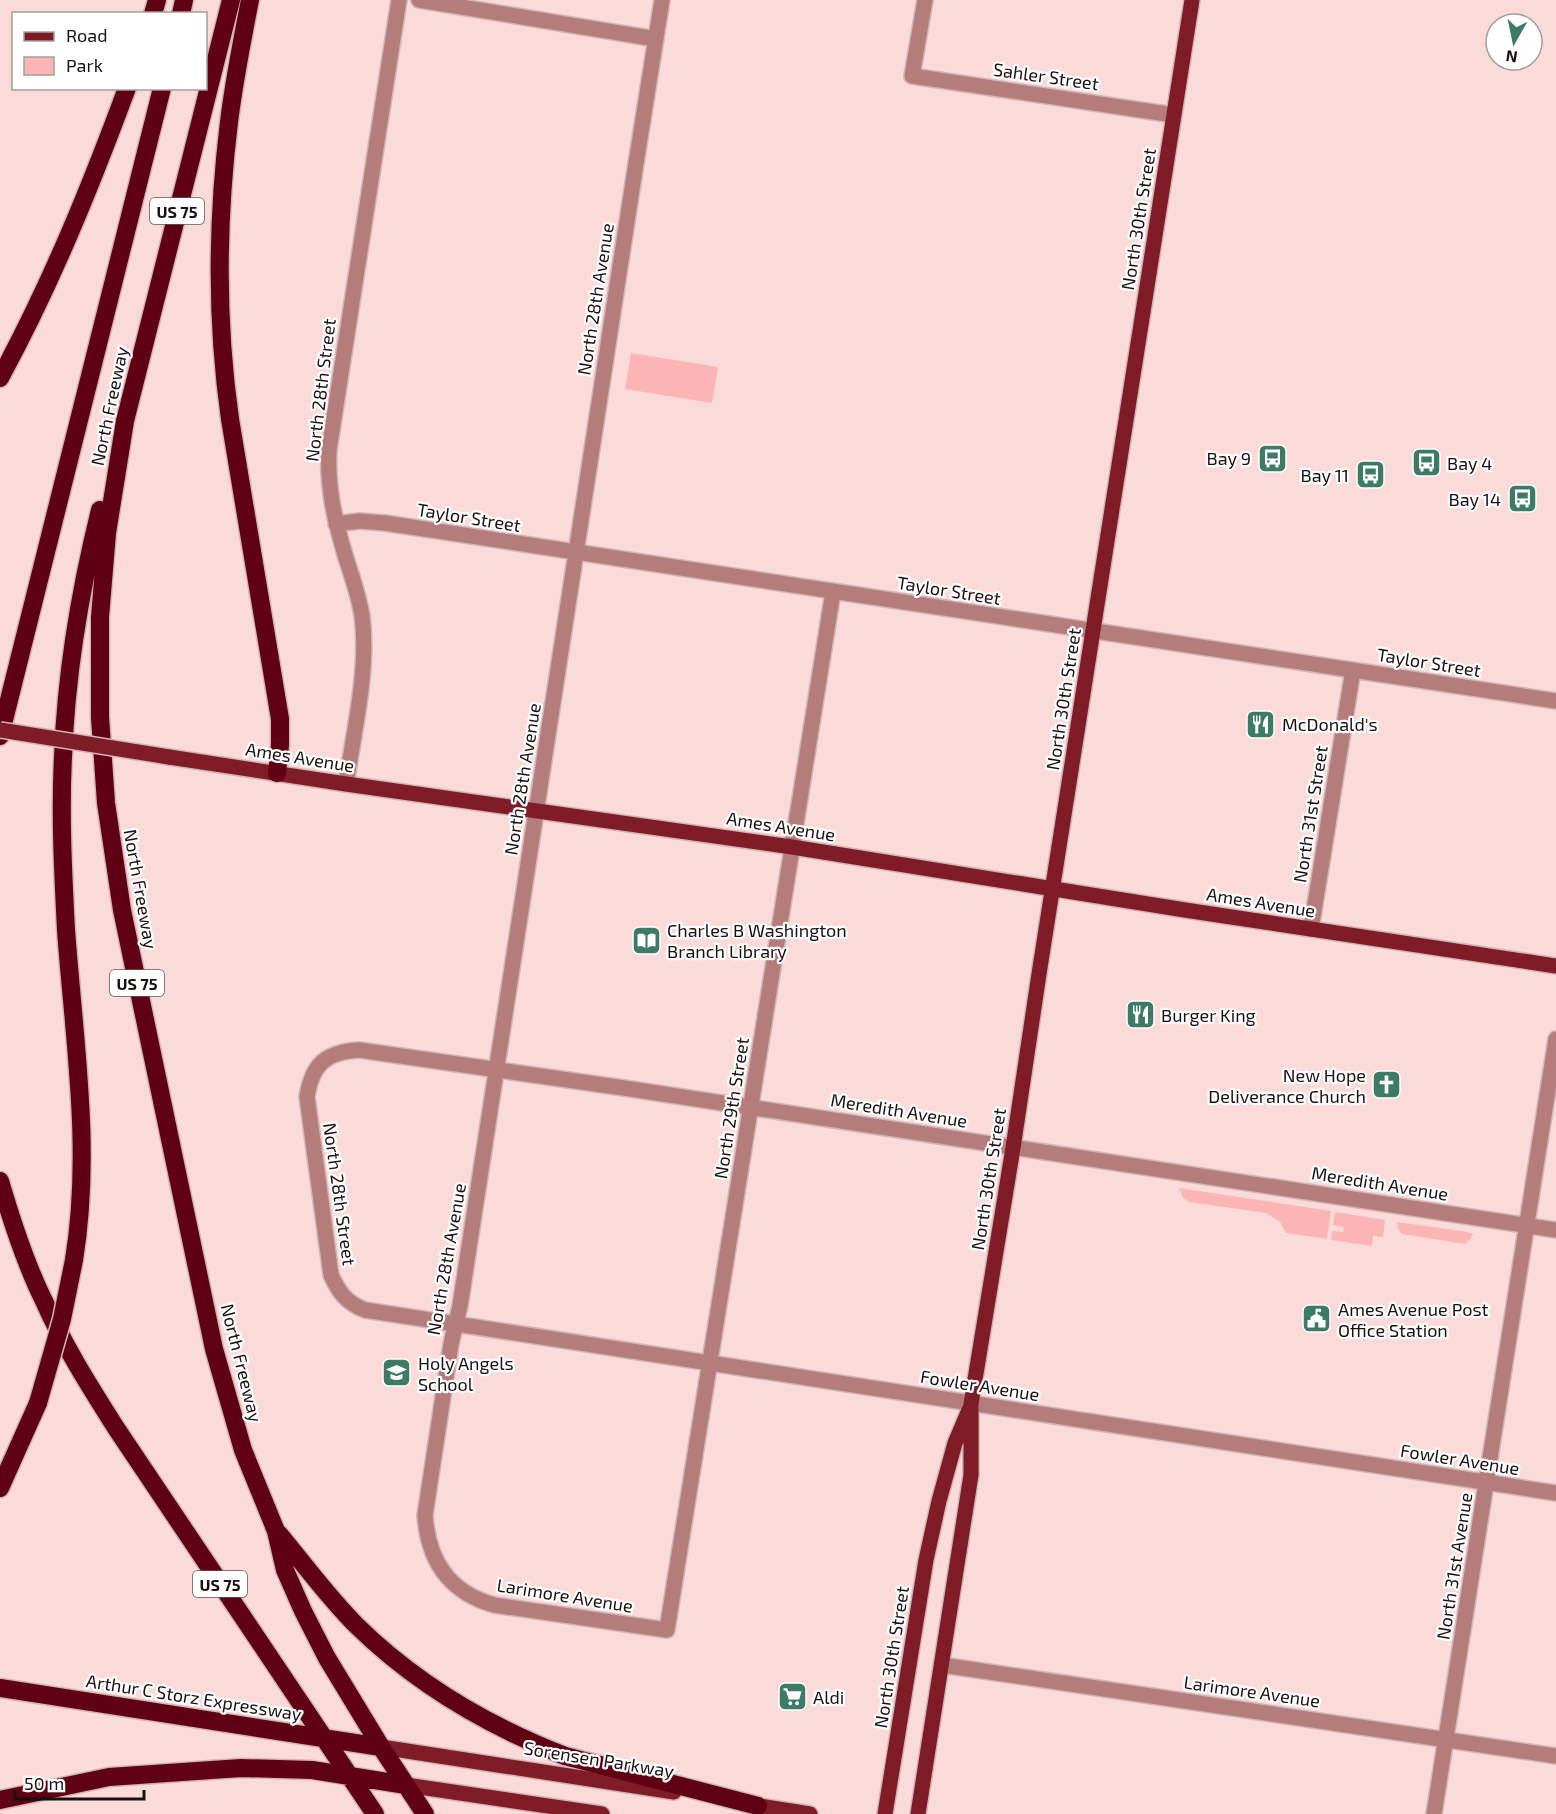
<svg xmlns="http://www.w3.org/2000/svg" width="1556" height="1814" viewBox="0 0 1556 1814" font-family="'Exo 2',sans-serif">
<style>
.green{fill:#fbb5b4}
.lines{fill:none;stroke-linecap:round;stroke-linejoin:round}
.minor-casing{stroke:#d2b6b6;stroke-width:18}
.major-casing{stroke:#d2b6b6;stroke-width:18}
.highway-casing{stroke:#d2b6b6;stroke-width:21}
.minor{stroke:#b47c7b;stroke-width:15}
.major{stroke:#801c28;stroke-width:15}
.highway{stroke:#600013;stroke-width:18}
.major-bridge-casing{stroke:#d2b6b6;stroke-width:18;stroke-linecap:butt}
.highway-bridge-casing{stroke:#d2b6b6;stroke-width:21;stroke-linecap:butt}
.major-bridge{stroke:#801c28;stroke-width:15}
.highway-bridge{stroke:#600013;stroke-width:18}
.labels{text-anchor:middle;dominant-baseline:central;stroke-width:4.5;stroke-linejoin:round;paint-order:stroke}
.shield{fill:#fff;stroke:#5f5858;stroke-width:1.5}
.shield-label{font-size:16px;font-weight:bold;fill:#1a1010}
.street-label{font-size:18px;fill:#1a1010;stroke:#fff}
.poi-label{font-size:18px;fill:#1a1010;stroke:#fff;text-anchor:start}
</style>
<rect width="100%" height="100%" fill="#fadbda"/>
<!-- green -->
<path class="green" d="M 631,353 L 718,367 L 712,403 L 625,389 Z
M 1179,1188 L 1331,1211 L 1327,1239 L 1286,1233 L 1280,1222 L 1266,1213 L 1190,1202 L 1183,1198 Z
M 1335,1212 L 1385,1220 L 1383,1237 L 1373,1236 L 1372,1246 L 1331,1240 L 1332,1231 L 1343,1232 L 1344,1227 L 1333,1225 Z
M 1397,1222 L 1468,1232 L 1473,1234 L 1471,1239 L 1465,1244 L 1402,1234 L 1398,1229 Z"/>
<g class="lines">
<defs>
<path id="minor" d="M 419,0 L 656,39
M 662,0 C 592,435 528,871 460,1306 L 451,1344 L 425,1515 C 428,1561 449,1592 494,1605 L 667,1630 L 833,592
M 925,0 L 912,76 L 1174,115
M 336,524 L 359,521 L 385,523 L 1556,701
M 346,784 C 354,731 369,668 362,616 C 359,596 352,577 346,558 C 335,522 327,488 329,450 L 399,0
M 1311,929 L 1353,670
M 1556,1230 L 624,1088 L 359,1050 C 326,1052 312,1064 307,1097 L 331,1275 C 339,1293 347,1303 365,1310 L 1556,1493
M 942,1665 L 1556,1756
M 1434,1814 L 1556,1039"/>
<path id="major" d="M 169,757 L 346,784 L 792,847 L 1185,910 L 1556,966
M 381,1747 L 674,1792
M 406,1785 L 602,1814
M 748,1804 L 810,1814
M 885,1814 L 926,1560 L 939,1501 L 955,1443 L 969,1410
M 918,1814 L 971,1475 L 971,1404 L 1013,1148 L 1039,974 L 1192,0"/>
<path id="highway" d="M 231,0 L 125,421 L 107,533 L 100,617 L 100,717 L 106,803 L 122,910 L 214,1349 L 243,1450 L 276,1531 L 285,1570 L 303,1611 L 327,1658 L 381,1747 L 425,1814
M 250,0 C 242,41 234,81 229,122 C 217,220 216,321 230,419 L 280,719 L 280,745 L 277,773
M 153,14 L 157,0
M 181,14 L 184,0
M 0,378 C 51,284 90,188 127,88
M 0,736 L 162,88
M 0,1181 C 12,1222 25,1263 44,1301 C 64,1346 90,1387 116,1428 L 375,1814
M 74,1260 C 92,1150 74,1040 66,930 C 63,872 60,814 63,757 C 66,674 80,591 100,510
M 0,1488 L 38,1403
M 279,1534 C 304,1564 328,1597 356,1625 C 416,1684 488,1726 565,1756 L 758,1806
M 0,1688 L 381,1747
M 0,1800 L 109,1777 L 241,1768 L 312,1770 L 406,1785"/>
</defs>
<!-- minor casing -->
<use href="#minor" class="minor-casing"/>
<!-- major casing -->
<use href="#major" class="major-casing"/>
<!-- highway casing -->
<use href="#highway" class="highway-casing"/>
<!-- minor -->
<use href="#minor" class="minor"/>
<!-- major -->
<use href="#major" class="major"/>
<!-- highway -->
<use href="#highway" class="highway"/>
<defs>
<path id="major-bridge" d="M 0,730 L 169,757"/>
<path id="highway-bridge" d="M 38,1403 L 62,1319 L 74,1260"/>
</defs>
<!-- major-bridge casing -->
<use href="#major-bridge" class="major-bridge-casing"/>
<!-- highway-bridge casing -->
<use href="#highway-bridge" class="highway-bridge-casing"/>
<!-- major-bridge -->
<use href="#major-bridge" class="major-bridge"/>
<!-- highway-bridge -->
<use href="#highway-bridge" class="highway-bridge"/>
</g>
<!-- icons -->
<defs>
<symbol id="bus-square" viewBox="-11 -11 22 22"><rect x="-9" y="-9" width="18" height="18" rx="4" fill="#3e7b67" stroke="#fff"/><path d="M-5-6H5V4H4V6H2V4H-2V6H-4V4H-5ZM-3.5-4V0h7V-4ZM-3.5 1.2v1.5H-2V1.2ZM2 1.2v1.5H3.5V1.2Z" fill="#fff"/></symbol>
<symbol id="restaurant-square" viewBox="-11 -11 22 22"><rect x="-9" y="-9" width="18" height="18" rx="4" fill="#3e7b67" stroke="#fff"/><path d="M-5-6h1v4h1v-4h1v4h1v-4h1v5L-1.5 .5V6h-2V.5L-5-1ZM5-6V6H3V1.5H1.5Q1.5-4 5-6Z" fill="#fff"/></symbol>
<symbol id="library-square" viewBox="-11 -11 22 22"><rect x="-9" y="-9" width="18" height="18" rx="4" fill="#3e7b67" stroke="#fff"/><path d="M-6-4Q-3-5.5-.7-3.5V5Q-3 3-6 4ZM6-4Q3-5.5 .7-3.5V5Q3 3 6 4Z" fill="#fff"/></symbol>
<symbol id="church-square" viewBox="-11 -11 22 22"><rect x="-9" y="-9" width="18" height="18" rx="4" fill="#3e7b67" stroke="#fff"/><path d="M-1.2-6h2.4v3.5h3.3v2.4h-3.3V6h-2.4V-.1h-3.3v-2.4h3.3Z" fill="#fff"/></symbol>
<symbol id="civic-square" viewBox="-11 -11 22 22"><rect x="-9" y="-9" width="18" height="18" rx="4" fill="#3e7b67" stroke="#fff"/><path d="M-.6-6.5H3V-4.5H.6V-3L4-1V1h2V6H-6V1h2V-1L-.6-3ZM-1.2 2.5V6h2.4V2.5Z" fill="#fff"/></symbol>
<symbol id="school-square" viewBox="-11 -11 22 22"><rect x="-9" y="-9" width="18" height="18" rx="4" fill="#3e7b67" stroke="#fff"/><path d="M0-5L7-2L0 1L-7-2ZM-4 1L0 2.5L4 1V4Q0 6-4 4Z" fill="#fff"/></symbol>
<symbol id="supermarket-square" viewBox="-11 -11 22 22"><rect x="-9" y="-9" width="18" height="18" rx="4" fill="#3e7b67" stroke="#fff"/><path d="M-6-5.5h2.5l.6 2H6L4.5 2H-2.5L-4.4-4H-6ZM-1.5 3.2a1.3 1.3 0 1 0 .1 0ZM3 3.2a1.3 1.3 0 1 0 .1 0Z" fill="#fff"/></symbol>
</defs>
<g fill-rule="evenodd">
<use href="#bus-square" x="1256" y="442" width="33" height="33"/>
<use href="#bus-square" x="1410" y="446" width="33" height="33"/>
<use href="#bus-square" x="1354" y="458" width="33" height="33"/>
<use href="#bus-square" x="1506" y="482" width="33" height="33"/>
<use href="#restaurant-square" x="1244" y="708" width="33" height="33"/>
<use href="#library-square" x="630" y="924" width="33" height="33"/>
<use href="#restaurant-square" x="1124" y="998" width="33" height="33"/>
<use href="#church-square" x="1370" y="1068" width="33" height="33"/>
<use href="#civic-square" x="1300" y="1302" width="33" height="33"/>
<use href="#school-square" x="380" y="1356" width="33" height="33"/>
<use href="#supermarket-square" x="776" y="1680" width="33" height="33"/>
</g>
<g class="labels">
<!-- shield labels -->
<g class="shield">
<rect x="150" y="198" width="54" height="26" rx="4.5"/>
<rect x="110" y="970" width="54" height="26" rx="4.5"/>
<rect x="193" y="1571" width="54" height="26" rx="4.5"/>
</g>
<g class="shield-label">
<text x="177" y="211">US 75</text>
<text x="137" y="983">US 75</text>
<text x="220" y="1584">US 75</text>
</g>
<!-- street labels -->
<g class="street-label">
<text transform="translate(1046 76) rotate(8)">Sahler Street</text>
<text transform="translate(1138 219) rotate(-81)">North 30th Street</text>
<text transform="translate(595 299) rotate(-81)">North 28th Avenue</text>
<text transform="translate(320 390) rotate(-83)">North 28th Street</text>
<text transform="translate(109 406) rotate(-78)">North Freeway</text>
<text transform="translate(469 517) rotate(9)">Taylor Street</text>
<text transform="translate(949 590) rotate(9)">Taylor Street</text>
<text transform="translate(1429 662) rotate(9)">Taylor Street</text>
<text transform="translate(1063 699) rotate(-81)">North 30th Street</text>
<text transform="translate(300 757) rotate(9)">Ames Avenue</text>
<text transform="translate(522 779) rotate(-81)">North 28th Avenue</text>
<text transform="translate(1310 814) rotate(-81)">North 31st Street</text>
<text transform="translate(781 826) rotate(9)">Ames Avenue</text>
<text transform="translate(141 889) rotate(80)">North Freeway</text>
<text transform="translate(1261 902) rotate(9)">Ames Avenue</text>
<text transform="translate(731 1108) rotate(-81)">North 29th Street</text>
<text transform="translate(899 1110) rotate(9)">Meredith Avenue</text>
<text transform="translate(988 1179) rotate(-81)">North 30th Street</text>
<text transform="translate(1380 1183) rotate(9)">Meredith Avenue</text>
<text transform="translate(340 1194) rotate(82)">North 28th Street</text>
<text transform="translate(446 1259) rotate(-80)">North 28th Avenue</text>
<text transform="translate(242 1363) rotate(76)">North Freeway</text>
<text transform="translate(980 1385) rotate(9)">Fowler Avenue</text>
<text transform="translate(1460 1459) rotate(9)">Fowler Avenue</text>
<text transform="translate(1454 1566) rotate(-81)">North 31st Avenue</text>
<text transform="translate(565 1595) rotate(9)">Larimore Avenue</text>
<text transform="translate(891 1657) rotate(-81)">North 30th Street</text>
<text transform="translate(1252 1691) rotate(8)">Larimore Avenue</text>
<text transform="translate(194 1697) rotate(9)">Arthur C Storz Expressway</text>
<text transform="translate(599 1759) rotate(9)">Sorensen Parkway</text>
</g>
<!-- poi labels -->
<g class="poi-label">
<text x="1251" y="458" text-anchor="end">Bay 9</text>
<text x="1447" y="463">Bay 4</text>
<text x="1349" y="475" text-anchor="end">Bay 11</text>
<text x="1501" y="499" text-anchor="end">Bay 14</text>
<text x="1282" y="724">McDonald's</text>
<text x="667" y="930">Charles B Washington<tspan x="667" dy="21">Branch Library</tspan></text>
<text x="1161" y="1015">Burger King</text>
<text x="1366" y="1075" text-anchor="end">New Hope<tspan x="1366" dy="21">Deliverance Church</tspan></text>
<text x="1338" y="1309">Ames Avenue Post<tspan x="1338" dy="21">Office Station</tspan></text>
<text x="418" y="1363">Holy Angels<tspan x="418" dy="21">School</tspan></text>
<text x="813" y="1697">Aldi</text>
</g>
</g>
<!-- legend -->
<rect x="12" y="12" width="195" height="78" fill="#ffffff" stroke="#a39f9f" stroke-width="1.5"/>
<rect x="24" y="32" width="30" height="9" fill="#801c28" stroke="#a39f9f" stroke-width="1.5"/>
<text x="66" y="42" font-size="18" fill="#1a1010">Road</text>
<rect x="24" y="57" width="30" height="18" fill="#fbb5b4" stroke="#a39f9f" stroke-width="1.5"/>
<text x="66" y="72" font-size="18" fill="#1a1010">Park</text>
<!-- north arrow -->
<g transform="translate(1514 42) rotate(189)"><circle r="28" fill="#ffffff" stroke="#a39f9f" stroke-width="1.5"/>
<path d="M0-4.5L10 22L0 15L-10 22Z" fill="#3e7b67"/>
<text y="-9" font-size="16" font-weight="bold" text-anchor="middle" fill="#1a1010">N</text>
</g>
<!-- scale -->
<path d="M15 1790v9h129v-9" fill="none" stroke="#1a1010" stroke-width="3"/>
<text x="24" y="1790" font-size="18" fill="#1a1010" stroke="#ffffff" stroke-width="4.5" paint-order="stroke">50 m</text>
</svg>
